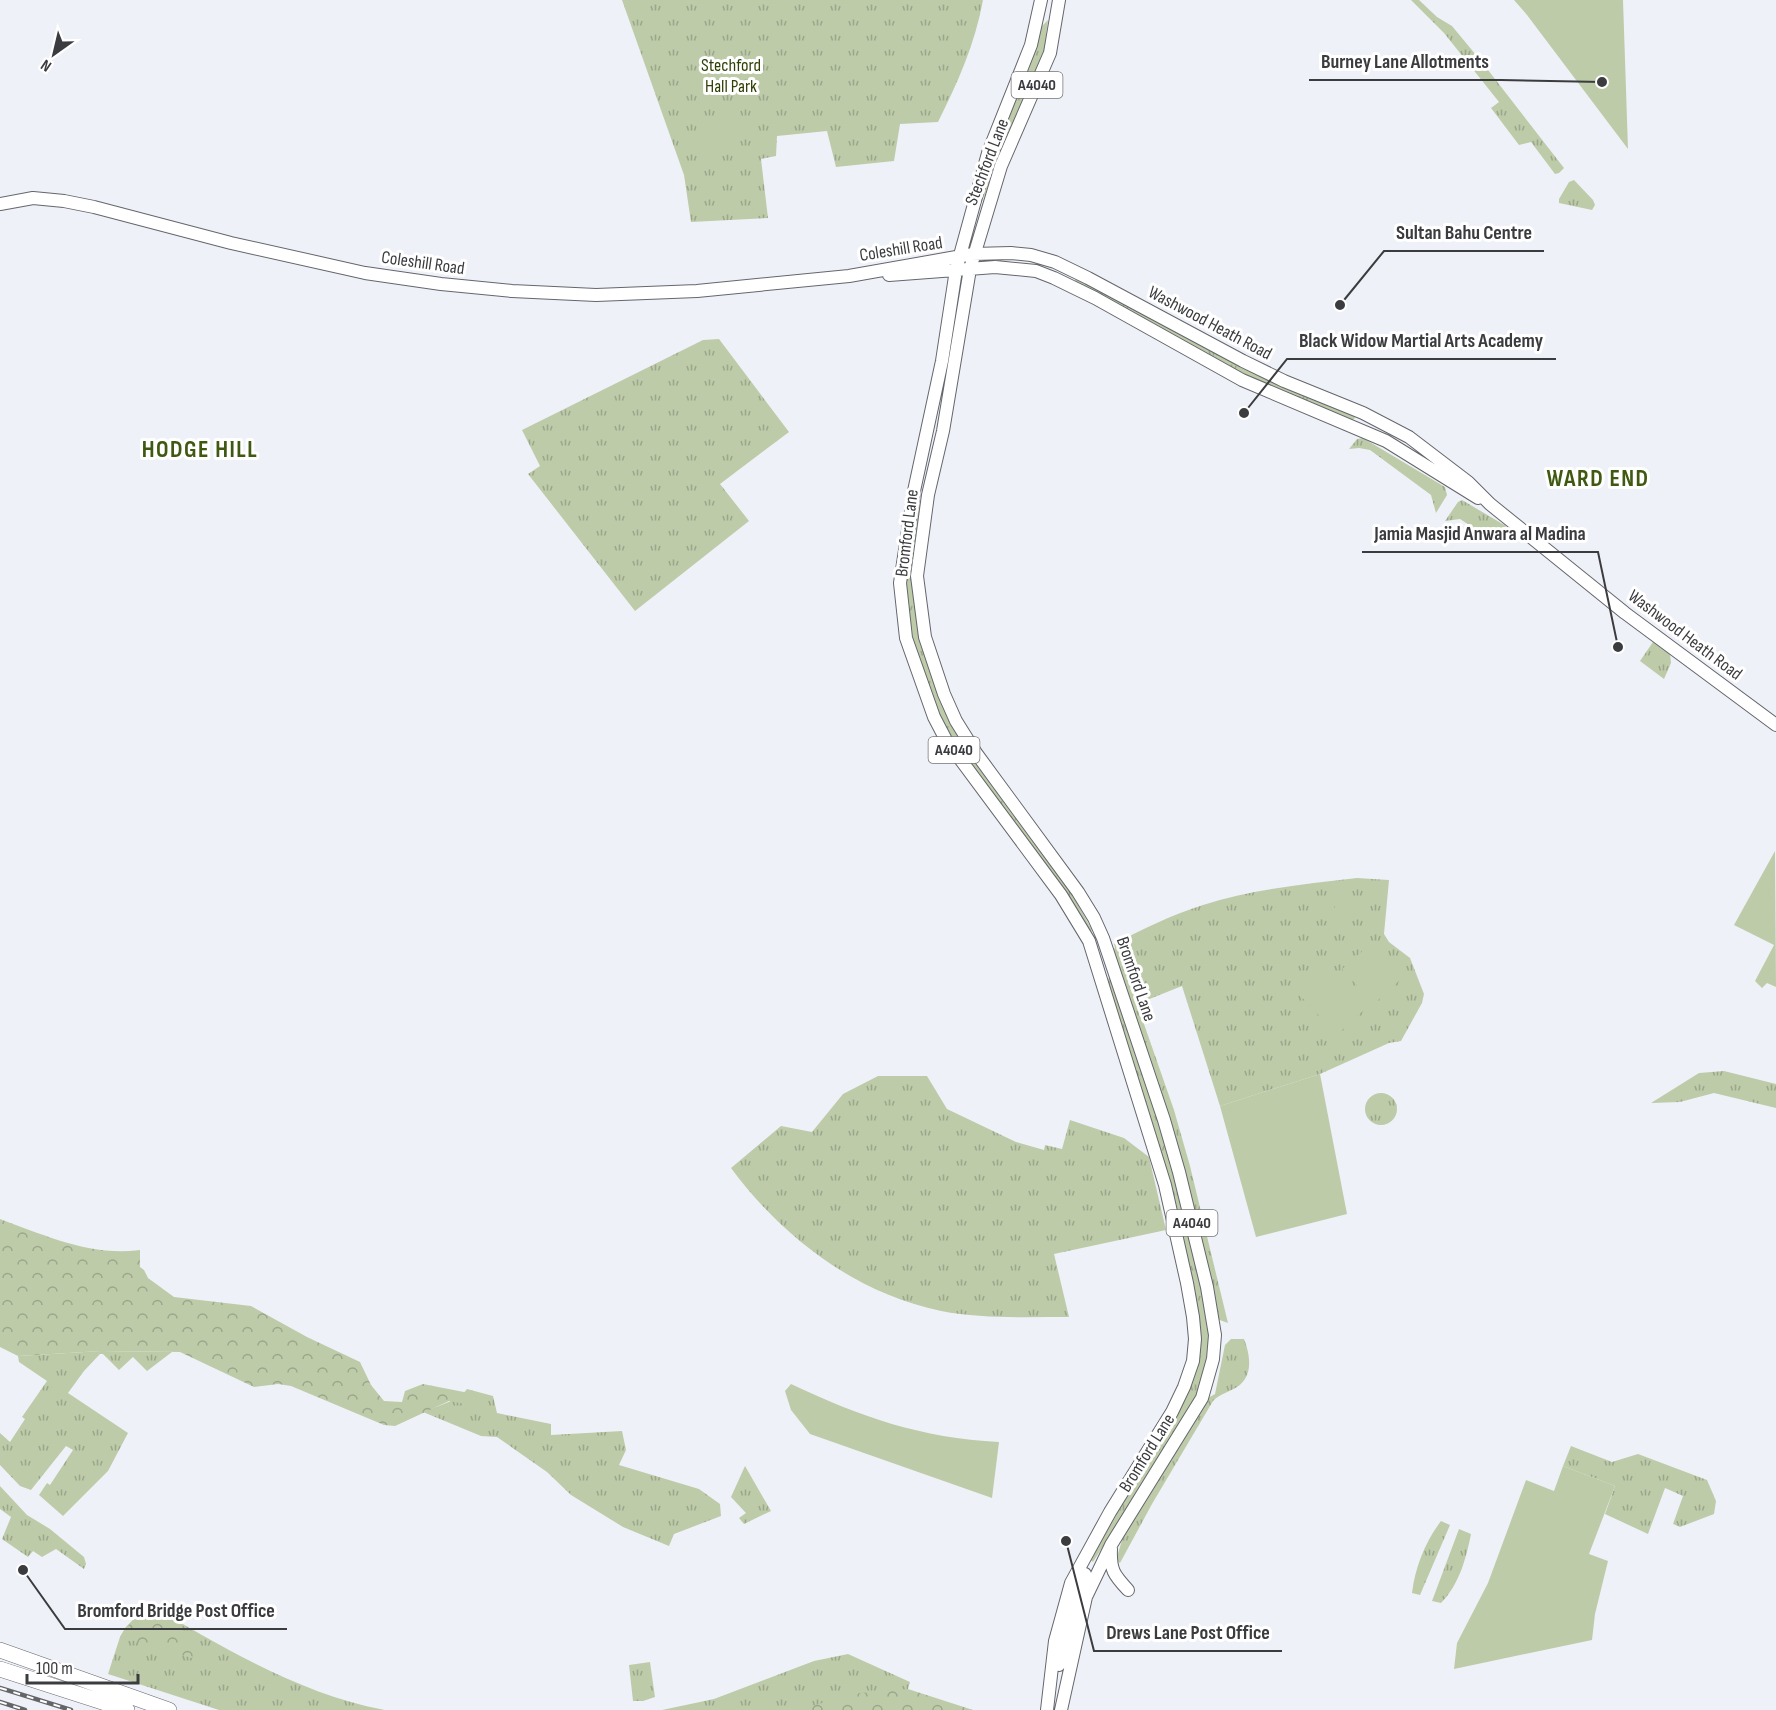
<svg xmlns="http://www.w3.org/2000/svg" width="1776" height="1710" viewBox="0 0 1776 1710" font-family="'Sofia Sans Condensed',sans-serif">
<style>
.grass{fill:url(#grass-tufts)}
.forest{fill:url(#forest-crowns)}
.garden{fill:#bdcba9}
.lines{fill:none;stroke-linecap:round;stroke-linejoin:round}
.major-casing{stroke:#64666c;stroke-width:14}
.highway-casing{stroke:#64666c;stroke-width:16}
.major{stroke:#fff;stroke-width:12}
.highway{stroke:#fff;stroke-width:15}
.rail-casing{stroke:#646569;stroke-width:4.5}
.rail{stroke:#fff;stroke-width:2;stroke-dasharray:7;stroke-linecap:butt}
.labels{text-anchor:middle;dominant-baseline:central;stroke-width:6;stroke-linejoin:round;paint-order:stroke}
.shield{fill:#fff;stroke:#767679;stroke-width:1.5}
.shield-label{font-size:16px;font-weight:bold;fill:#3b3c3f}
.park-label{font-size:18px;fill:#2e4004;stroke:#fff}
.street-label{font-size:18px;fill:#3b3c3f;stroke:#fff}
.district-label{font-size:24px;font-weight:bold;letter-spacing:1.5px;fill:#405912;stroke:#fff}
.leader{fill:none;stroke:#3b3c3f;stroke-width:2}
.callout-dot{fill:#3b3c3f;stroke:#fff;stroke-width:2}
.callout-label{font-size:20px;text-anchor:middle;font-weight:bold;fill:#3b3c3f;stroke:#fff;stroke-width:6;stroke-linejoin:round;paint-order:stroke}
</style>
<defs>
<pattern id="grass-tufts" width="24" height="20" patternUnits="userSpaceOnUse" patternTransform="scale(1.5)"><rect width="24" height="20" fill="#bdcba9"/><path d="M3 7l-1-3M5 7V3M7 7l1-3M15 17l-1-3M17 17v-4M19 17l1-3" fill="none" stroke="#9ba68b"/></pattern>
<pattern id="forest-crowns" width="20" height="18" patternUnits="userSpaceOnUse" patternTransform="scale(1.5)"><rect width="20" height="18" fill="#bdcba9"/><path d="M2 6a3 3 0 1 1 6 0M12 15a3 3 0 1 1 6 0" fill="none" stroke="#9ba68b"/></pattern>
</defs>
<rect width="100%" height="100%" fill="#eff1f8"/>
<!-- grass -->
<path class="grass" d="M 622,0 L 983,0 C 975,44 958,82 938,122 L 900,124 L 894,161 L 836,167 L 827,131 L 777,136 L 776,156 L 761,159 L 768,218 L 691,222 L 684,175 Z
M 1411,0 L 1419,0 L 1437,17 L 1452,26 L 1481,61 L 1564,168 L 1559,173 L 1555,174 L 1531,142 L 1519,145 L 1491,108 L 1499,102 L 1444,33 Z
M 1048,20 L 1043,60 L 977,213 L 990,161 L 1042,26 Z
M 1574,180 L 1593,200 L 1595,205 L 1592,210 L 1559,203 L 1559,199 L 1569,182 Z
M 1077,278 L 1354,415 L 1355,418 L 1351,421 L 1245,377 L 1074,282 Z
M 719,339 L 789,432 L 720,484 L 749,521 L 635,611 L 528,474 L 540,466 L 522,430 L 703,340 Z
M 1363,438 L 1445,487 L 1447,495 L 1436,513 L 1431,495 L 1370,450 L 1359,448 L 1349,449 L 1357,439 Z
M 1462,500 L 1506,526 L 1494,541 L 1460,519 L 1445,521 L 1458,502 Z
M 914,504 L 921,505 L 913,554 L 912,579 L 920,640 L 933,680 L 947,711 L 1062,876 L 1092,930 L 1091,931 L 1087,931 L 964,758 L 936,712 L 913,651 L 903,583 Z
M 1653,642 L 1670,654 L 1671,663 L 1664,679 L 1640,661 Z
M 1357,878 L 1389,880 L 1384,934 L 1389,942 L 1410,958 L 1424,994 L 1422,1003 L 1401,1041 L 1389,1043 L 1320,1074 L 1220,1106 L 1182,986 L 1137,1004 L 1174,1110 L 1190,1166 L 1228,1323 L 1217,1319 L 1111,951 L 1115,948 L 1114,944 C 1143,929 1171,915 1203,905 C 1252,889 1306,884 1357,878 Z
M 1112,977 L 1154,1105 L 1179,1192 L 1206,1304 L 1210,1333 L 1208,1357 L 1198,1397 L 1093,1562 L 1089,1559 L 1158,1445 L 1188,1387 L 1194,1295 L 1107,979 Z
M 1724,1071 L 1776,1084 L 1776,1108 L 1714,1093 L 1680,1102 L 1651,1103 L 1699,1073 Z
M 878,1076 L 927,1076 L 947,1109 L 1016,1142 L 1044,1150 L 1045,1145 L 1062,1149 L 1070,1120 L 1124,1138 L 1149,1157 L 1166,1230 L 1054,1254 L 1069,1317 C 1027,1317 983,1319 941,1311 C 855,1293 782,1237 731,1168 L 781,1126 L 812,1132 L 843,1094 Z
M1365 1109a16 16 0 1 1 32 0a16 16 0 1 1-32 0Z
M 1231,1339 L 1244,1339 C 1250,1354 1254,1376 1237,1387 C 1229,1392 1220,1394 1213,1401 L 1152,1504 L 1120,1563 L 1116,1560 L 1123,1537 L 1208,1398 L 1215,1394 L 1225,1345 Z
M 101,1351 L 172,1352 L 147,1371 L 133,1357 L 119,1370 L 103,1354 L 100,1354 L 84,1371 L 68,1393 L 128,1433 L 108,1471 L 63,1516 L 39,1495 L 47,1483 L 50,1485 L 73,1450 L 66,1446 L 31,1490 L 20,1486 L 0,1465 L 0,1433 L 10,1442 L 25,1419 L 22,1417 L 47,1381 L 19,1362 L 18,1356 Z
M 467,1389 L 493,1396 L 497,1413 L 551,1424 L 551,1435 L 622,1431 L 626,1450 L 619,1465 L 699,1489 L 720,1504 L 721,1516 L 674,1534 L 669,1546 L 623,1527 L 571,1495 L 547,1472 L 497,1437 L 481,1436 L 423,1412 C 437,1406 458,1401 467,1389 Z
M 1571,1446 L 1612,1462 L 1638,1454 L 1707,1480 L 1716,1501 L 1714,1514 L 1680,1527 L 1673,1524 L 1683,1496 L 1665,1488 L 1648,1534 L 1605,1514 L 1615,1486 L 1563,1466 Z
M 745,1466 L 771,1511 L 744,1524 L 739,1518 L 746,1513 L 731,1497 Z
M 0,1486 L 27,1515 L 50,1529 L 84,1557 L 86,1564 L 84,1569 L 56,1549 L 42,1557 L 33,1551 L 28,1557 L 2,1539 L 11,1517 L 0,1509 Z
M 1441,1521 L 1450,1525 L 1420,1595 L 1412,1593 C 1415,1568 1425,1542 1441,1521 Z
M 1459,1529 L 1471,1534 C 1466,1559 1459,1585 1441,1603 L 1432,1601 Z
M 148,1604 C 223,1647 299,1694 385,1710 L 219,1710 L 108,1674 L 120,1637 L 126,1627 Z
M 848,1654 L 910,1682 L 908,1689 L 882,1710 L 662,1710 L 714,1699 L 814,1661 Z
M 650,1662 L 655,1697 L 643,1701 L 633,1701 L 629,1665 Z"/>
<!-- forest -->
<path class="forest" d="M 0,1219 C 44,1235 92,1257 140,1250 L 140,1267 L 144,1270 L 148,1278 L 174,1297 L 251,1306 L 307,1337 L 360,1362 L 371,1385 L 384,1401 L 402,1402 L 405,1391 L 423,1384 L 464,1392 L 465,1404 L 449,1401 L 395,1426 L 384,1425 L 291,1386 L 278,1384 L 254,1387 L 180,1352 L 101,1351 L 18,1356 L 0,1347 Z
M 141,1616 L 153,1618 L 177,1637 L 190,1641 L 195,1648 L 192,1658 L 120,1637 L 126,1627 Z
M 908,1689 L 973,1710 L 800,1710 L 850,1694 Z"/>
<!-- garden -->
<path class="garden" d="M 1514,0 L 1623,0 L 1628,149 L 1527,15 Z
M 735,121 L 736,154 L 700,157 L 696,123 Z
M 1775,851 L 1776,987 L 1767,983 L 1762,988 L 1755,981 L 1774,945 L 1734,925 Z
M 1365,896 L 1365,916 L 1335,917 L 1335,897 Z
M 1368,946 L 1400,980 L 1374,1004 L 1342,969 Z
M 1324,965 L 1365,1009 L 1337,1035 L 1296,991 Z
M 1320,1074 L 1347,1214 L 1256,1237 L 1220,1106 Z
M 791,1384 C 861,1417 921,1438 999,1442 L 992,1498 L 810,1434 L 791,1410 L 785,1391 Z
M 1563,1466 L 1615,1486 L 1589,1554 L 1608,1561 L 1595,1614 L 1592,1640 L 1454,1669 L 1457,1643 L 1488,1583 L 1526,1480 L 1554,1491 Z"/>
<g class="lines">
<defs>
<path id="major" d="M 1041,0 L 1031,45 L 988,153 L 956,270 L 942,361 L 914,491 L 900,583 L 906,638 L 934,717 L 946,740 L 1061,895 L 1089,941 L 1165,1185 L 1187,1283 L 1193,1317 L 1195,1339 L 1193,1361 L 1184,1387 L 1172,1412 L 1110,1512 L 1071,1583 L 1055,1641 L 1047,1710
M 1059,0 L 1050,53 L 1001,166 L 970,269 L 943,431 L 928,495 L 917,576 L 925,637 L 944,694 L 956,721 L 976,753 L 1078,892 L 1094,918 L 1103,938 L 1164,1120 L 1179,1172 L 1207,1287 L 1215,1335 L 1213,1359 L 1202,1398 L 1111,1545 L 1086,1597 L 1061,1710
M 0,204 L 33,198 L 64,201 L 94,207 L 231,243 L 365,273 L 441,284 L 512,291 L 596,295 L 697,291 L 849,276 L 973,254 L 1011,253 L 1031,255 L 1055,262 L 1088,278 L 1243,361 L 1284,381 L 1363,413 L 1409,437 L 1468,482 L 1490,504 L 1625,613 L 1776,725
M 889,275 L 995,267 L 1036,271 L 1054,278 L 1095,298 L 1242,380 L 1386,441 L 1478,498
M 1111,1549 C 1110,1570 1114,1575 1128,1590
M 1059,1665 L 1067,1629 L 1085,1574"/>
<path id="highway" d="M 0,1650 L 169,1710
M 0,1669 L 127,1710"/>
</defs>
<!-- major casing -->
<use href="#major" class="major-casing"/>
<!-- highway casing -->
<use href="#highway" class="highway-casing"/>
<!-- major -->
<use href="#major" class="major"/>
<!-- highway -->
<use href="#highway" class="highway"/>
<defs>
<path id="rail" d="M 0,1688 L 71,1710
M 0,1702 L 25,1710"/>
</defs>
<!-- rail casing -->
<use href="#rail" class="rail-casing"/>
<!-- rail -->
<use href="#rail" class="rail"/>
</g>
<g class="labels">
<!-- shield labels -->
<g class="shield">
<rect x="1011.5" y="72" width="51" height="26" rx="4.5"/>
<rect x="928.5" y="737" width="51" height="26" rx="4.5"/>
<rect x="1166.5" y="1210" width="51" height="26" rx="4.5"/>
</g>
<g class="shield-label">
<text x="1037" y="85">A4040</text>
<text x="954" y="750">A4040</text>
<text x="1192" y="1223">A4040</text>
</g>
<!-- park labels -->
<g class="park-label">
<text x="731" y="65">Stechford<tspan x="731" dy="21">Hall Park</tspan></text>
</g>
<!-- street labels -->
<g class="street-label">
<text transform="translate(987 162) rotate(-69)">Stechford Lane</text>
<text transform="translate(901 249) rotate(-9)">Coleshill Road</text>
<text transform="translate(423 263) rotate(8)">Coleshill Road</text>
<text transform="translate(1210 323) rotate(28)">Washwood Heath Road</text>
<text transform="translate(907 533) rotate(-83)">Bromford Lane</text>
<text transform="translate(1685 635) rotate(37)">Washwood Heath Road</text>
<text transform="translate(1136 979) rotate(71)">Bromford Lane</text>
<text transform="translate(1147 1453) rotate(-58)">Bromford Lane</text>
</g>
<!-- district labels -->
<g class="district-label">
<text x="200" y="449">HODGE HILL</text>
<text x="1598" y="478">WARD END</text>
</g>
</g>
<!-- callouts -->
<path class="leader" d="M1602 82L1501 80H1309M1340 305L1384 251H1544M1244 413L1287 359H1556M1618 647L1598 552H1362M23 1570L65 1629H287M1066 1541L1094 1651H1282"/>
<g class="callout-dot">
<circle cx="1602" cy="82" r="6"/>
<circle cx="1340" cy="305" r="6"/>
<circle cx="1244" cy="413" r="6"/>
<circle cx="1618" cy="647" r="6"/>
<circle cx="23" cy="1570" r="6"/>
<circle cx="1066" cy="1541" r="6"/>
</g>
<g class="callout-label">
<text x="1405" y="68">Burney Lane Allotments</text>
<text x="1464" y="239">Sultan Bahu Centre</text>
<text x="1421" y="347">Black Widow Martial Arts Academy</text>
<text x="1480" y="540">Jamia Masjid Anwara al Madina</text>
<text x="176" y="1617">Bromford Bridge Post Office</text>
<text x="1188" y="1639">Drews Lane Post Office</text>
</g>
<!-- north arrow -->
<g transform="translate(54 54) rotate(214)" stroke="#ffffff" stroke-width="4.5" paint-order="stroke">
<path d="M0-4.5L10 22L0 15L-10 22Z" fill="#3b3c3f"/>
<text y="-9" font-size="16" font-weight="bold" text-anchor="middle" fill="#3b3c3f">N</text>
</g>
<!-- scale -->
<path d="M27 1674v9h111v-9" fill="none" stroke="#3b3c3f" stroke-width="3"/>
<text x="36" y="1674" font-size="18" fill="#3b3c3f" stroke="#ffffff" stroke-width="4.5" paint-order="stroke">100 m</text>
</svg>
